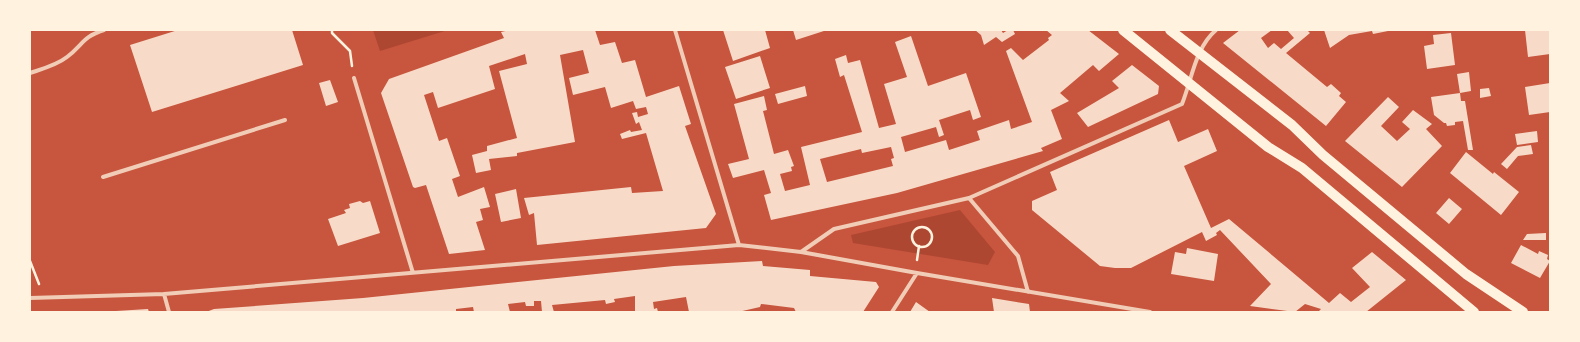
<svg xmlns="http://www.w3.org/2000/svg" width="1580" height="342" viewBox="0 0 1580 342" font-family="Merriweather,serif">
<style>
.green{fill:#ae4732}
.building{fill:#f7dbc8;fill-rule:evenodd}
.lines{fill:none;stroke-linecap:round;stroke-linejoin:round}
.path{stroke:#fff3e0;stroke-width:2.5}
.minor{stroke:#f1ccb7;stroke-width:4}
.primary{stroke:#fff3e0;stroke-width:10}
</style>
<rect width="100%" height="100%" fill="#c8553d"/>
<!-- green -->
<path class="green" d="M 373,30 L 448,30 L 380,51 Z
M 960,210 L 995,252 L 988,265 L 853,243 L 851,235 Z"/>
<!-- building -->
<path class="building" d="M 178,30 L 292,30 L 303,65 L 152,112 L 130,45 Z
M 510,30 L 595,30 L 600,45 L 615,42 L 622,63 L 635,60 L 646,97 L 679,86 L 691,124 L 685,126 L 716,214 L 706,228 L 537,245 L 534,213 L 529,215 L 524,198 L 631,187 L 632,193 L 663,191 L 646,133 L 622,139 L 620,134 L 630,130 L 631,132 L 642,130 L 639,122 L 636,124 L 632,113 L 637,112 L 638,117 L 648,114 L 646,107 L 636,109 L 633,101 L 611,108 L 605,87 L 573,95 L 569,78 L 589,73 L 583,50 L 560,55 L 575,142 L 517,153 L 517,156 L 489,159 L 491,170 L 476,173 L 472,155 L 487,151 L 487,146 L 517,138 L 499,71 L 527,64 L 525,54 L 489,66 L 495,89 L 438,108 L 433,92 L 424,95 L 439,141 L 447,138 L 460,176 L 452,179 L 458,197 L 484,187 L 490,207 L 480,209 L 483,220 L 476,222 L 485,250 L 449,254 L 426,185 L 415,188 L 413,187 L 381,93 L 389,79 L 504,38 L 501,32 Z
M 723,30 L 765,30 L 770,48 L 733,61 Z
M 793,30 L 827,30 L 796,40 Z
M 975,30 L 1001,30 L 1003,33 L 1008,30 L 1013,30 L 1015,34 L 1002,42 L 996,37 L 984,45 L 981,35 Z
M 1046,30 L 1088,30 L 1119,54 L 1099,71 L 1093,65 L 1060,93 L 1069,101 L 1051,110 L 1062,139 L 1041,148 L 1043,151 L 897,193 L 771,220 L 764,195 L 771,193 L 764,170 L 733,178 L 728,164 L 749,159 L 734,104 L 764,96 L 767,110 L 763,111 L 774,154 L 788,150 L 794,166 L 791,167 L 792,171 L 780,174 L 785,191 L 810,185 L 801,147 L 862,132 L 844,75 L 840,77 L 835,59 L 846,55 L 848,63 L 860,60 L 879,128 L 896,124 L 884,84 L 907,77 L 895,42 L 911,36 L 928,86 L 966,73 L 981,117 L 973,120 L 970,110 L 939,120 L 944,135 L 939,137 L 936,127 L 901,137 L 905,152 L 946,140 L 949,150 L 980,140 L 977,131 L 1009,120 L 1011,129 L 1032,122 L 1006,51 L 1011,48 L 1023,60 L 1049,40 L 1048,38 L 1052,35 ZM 891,147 L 894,158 L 891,159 L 893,166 L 827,182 L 820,159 L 861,149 L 862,153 Z
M 1240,30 L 1272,30 L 1261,38 L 1268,48 L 1274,43 L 1281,49 L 1294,38 L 1287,30 L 1307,30 L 1310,33 L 1286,53 L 1327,87 L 1331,84 L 1341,93 L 1339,96 L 1346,102 L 1326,126 L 1223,43 Z
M 1324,30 L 1388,30 L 1388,31 L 1373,34 L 1372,31 L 1349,35 L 1330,48 Z
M 1525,30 L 1550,30 L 1550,54 L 1528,57 Z
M 1451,33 L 1455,65 L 1427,69 L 1424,46 L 1434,44 L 1433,35 Z
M 760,56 L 770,88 L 736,99 L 725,67 Z
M 1132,65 L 1159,86 L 1158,94 L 1088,127 L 1077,113 L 1119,88 L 1112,81 Z
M 1469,72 L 1471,91 L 1460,93 L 1457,74 Z
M 330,80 L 338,102 L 326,106 L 319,83 Z
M 1550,83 L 1550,112 L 1529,115 L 1525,87 Z
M 805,86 L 807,96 L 778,104 L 775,94 Z
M 1489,88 L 1491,96 L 1480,98 L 1480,89 Z
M 1460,93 L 1461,101 L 1465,101 L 1473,150 L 1468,150 L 1463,121 L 1455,122 L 1455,125 L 1447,126 L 1446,123 L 1444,123 L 1434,115 L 1431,97 Z
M 1388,97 L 1399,107 L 1381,126 L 1397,141 L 1410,129 L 1402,122 L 1413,110 L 1432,124 L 1426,129 L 1442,146 L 1402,187 L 1345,141 Z
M 1169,120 L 1178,142 L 1208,129 L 1217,151 L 1184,166 L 1211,228 L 1229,219 L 1329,303 L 1340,293 L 1351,302 L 1370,287 L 1352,268 L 1372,252 L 1406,280 L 1366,312 L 1318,312 L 1321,309 L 1305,304 L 1295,312 L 1250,306 L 1271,284 L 1220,230 L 1216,233 L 1217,235 L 1206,241 L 1202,232 L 1131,268 L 1115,268 L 1100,266 L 1032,210 L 1032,201 L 1057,190 L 1050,172 Z
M 1537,131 L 1538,142 L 1517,145 L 1515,134 Z
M 1531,145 L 1533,154 L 1518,156 L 1507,169 L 1501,164 L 1517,147 Z
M 1466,152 L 1493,174 L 1494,172 L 1519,192 L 1501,215 L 1450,173 Z
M 516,189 L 521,218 L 501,222 L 495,194 Z
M 1449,198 L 1462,209 L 1449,224 L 1436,213 Z
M 360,201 L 363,203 L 370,201 L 380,233 L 338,246 L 328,219 L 346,213 L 344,210 L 350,208 L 349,204 Z
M 1546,233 L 1546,240 L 1523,240 L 1527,234 Z
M 1521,245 L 1538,254 L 1539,251 L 1548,255 L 1547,259 L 1550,261 L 1540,278 L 1511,263 Z
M 1187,248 L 1218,254 L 1214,281 L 1171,274 L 1175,252 L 1186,254 Z
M 762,261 L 763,266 L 810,270 L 810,276 L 876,282 L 879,287 L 863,312 L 796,312 L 794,308 L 761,304 L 760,307 L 738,312 L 689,312 L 686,297 L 653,302 L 654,309 L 657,308 L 658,312 L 635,312 L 635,296 L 614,299 L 615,302 L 606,304 L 605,300 L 552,305 L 554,312 L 542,312 L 541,301 L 534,301 L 534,306 L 526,306 L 525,302 L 508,304 L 510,312 L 474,312 L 473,307 L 456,309 L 456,312 L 206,312 L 214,309 L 363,298 L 674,266 Z
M 992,298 L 1029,304 L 1030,312 L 994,312 Z
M 916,302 L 930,312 L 910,312 Z
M 148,309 L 149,312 L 116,312 L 116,311 Z"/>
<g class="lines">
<!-- path -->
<path class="path" d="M 332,30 L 332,33 L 350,51 L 352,66
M912 237a10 10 0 1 1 20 0a10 10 0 1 1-20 0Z
M 917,260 L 919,246
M 30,261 L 39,284"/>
<!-- minor -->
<path class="minor" d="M 675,30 L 739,245
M 30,73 C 42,69 57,65 67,57 C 83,45 82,37 104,30
M 354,78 L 413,273
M 103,177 L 285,120
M 969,198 L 1018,256 L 1028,292
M 801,252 L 834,229 L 969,198 L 1182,104 C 1192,79 1195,48 1216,30
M 164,294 L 169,312
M 30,298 L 164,294 L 739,245 L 801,252 L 917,273 L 1150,312
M 892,312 L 917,273"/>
<!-- primary -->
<path class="primary" d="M 1123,30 L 1268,147 L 1302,168 L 1474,312
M 1170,30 L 1292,125 L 1323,155 L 1466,274 L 1523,312"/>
</g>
<!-- border -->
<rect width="1580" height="342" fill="none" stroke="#fff3e0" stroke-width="62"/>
</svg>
